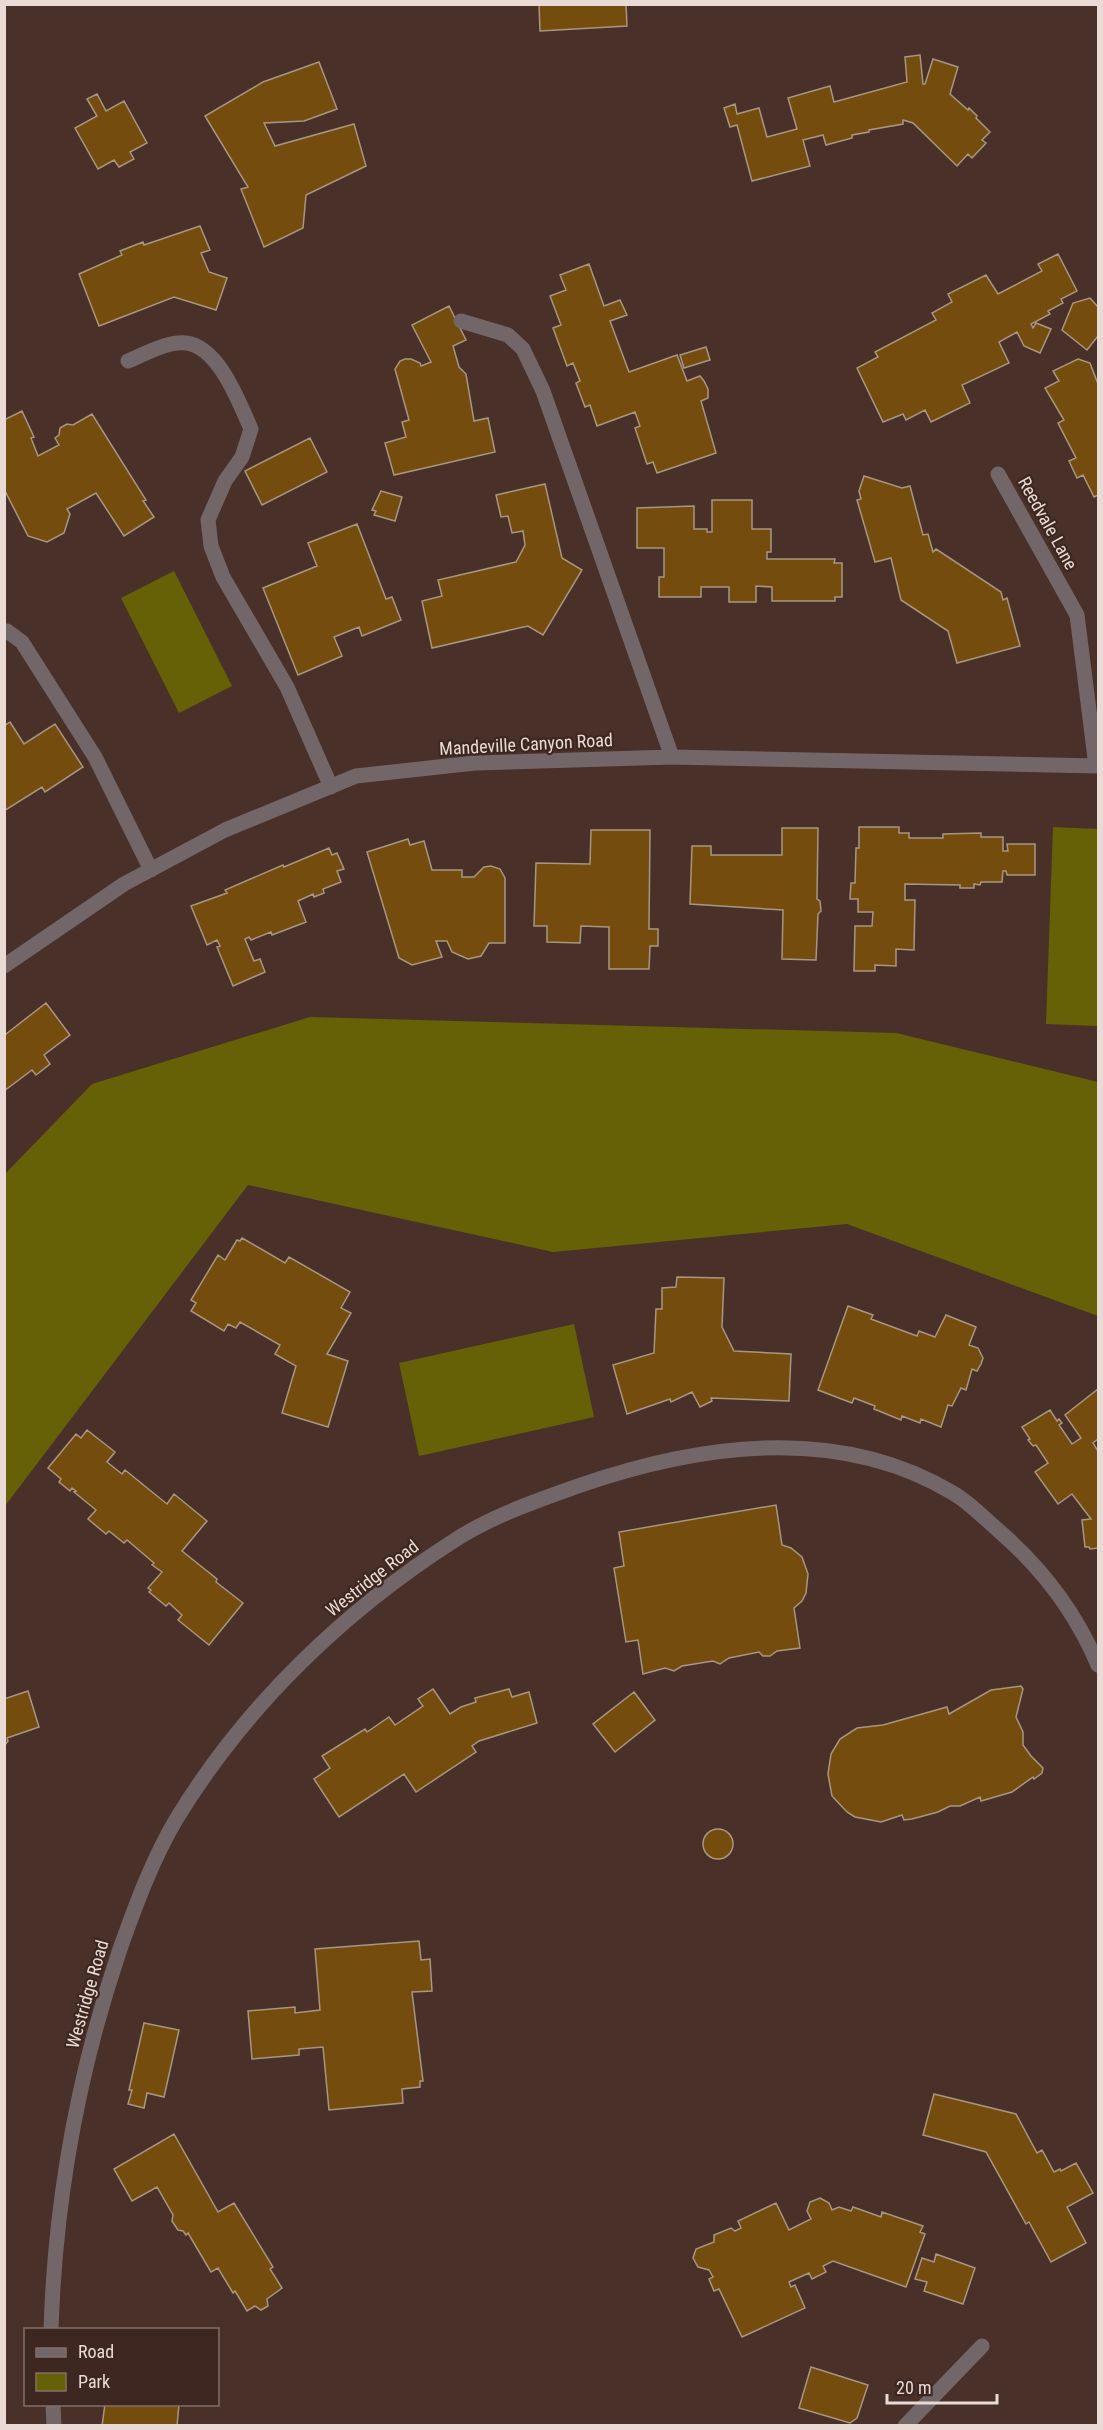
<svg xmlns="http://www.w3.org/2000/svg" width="1103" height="2430" viewBox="0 0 1103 2430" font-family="'Roboto Condensed',sans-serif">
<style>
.green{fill:#666106}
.building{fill:#744c0e;stroke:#a89681;stroke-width:1.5}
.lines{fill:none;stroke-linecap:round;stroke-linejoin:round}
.minor{stroke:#736669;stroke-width:15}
.labels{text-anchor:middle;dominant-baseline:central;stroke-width:4.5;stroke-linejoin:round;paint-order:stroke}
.street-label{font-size:18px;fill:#eadad5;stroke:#3e2720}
</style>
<rect width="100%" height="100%" fill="#49312a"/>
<!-- green -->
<path class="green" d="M 174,571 L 232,686 L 179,713 L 121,598 Z
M 1053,827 L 1098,829 L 1098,1026 L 1046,1024 Z
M 310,1017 L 896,1033 L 1098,1082 L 1098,1316 L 847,1224 L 553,1252 L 248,1185 L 5,1506 L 5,1174 L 92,1084 Z
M 574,1324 L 594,1417 L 419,1456 L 399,1363 Z"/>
<!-- building -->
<path class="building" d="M 539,4 L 626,4 L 627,26 L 540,31 Z
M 920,55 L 923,84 L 925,84 L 933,59 L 958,67 L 950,94 L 968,110 L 969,108 L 977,116 L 976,118 L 990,132 L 982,140 L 986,143 L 972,158 L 968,154 L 957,166 L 913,123 L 903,120 L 903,124 L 869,130 L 869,132 L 852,135 L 852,138 L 826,145 L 823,135 L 803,140 L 810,166 L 752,181 L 737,125 L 730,127 L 724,108 L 735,104 L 737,114 L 759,108 L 767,137 L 797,129 L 788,98 L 830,86 L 834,102 L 907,82 L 905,57 Z
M 319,62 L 337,109 L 304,121 L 264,123 L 275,146 L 354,124 L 366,166 L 306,195 L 303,228 L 264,247 L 241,189 L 248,187 L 205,116 L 263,82 Z
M 97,94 L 106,111 L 124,101 L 147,143 L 130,152 L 134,159 L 119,167 L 114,160 L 98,169 L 75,128 L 97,116 L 87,99 Z
M 200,226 L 210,250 L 201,253 L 209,272 L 227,278 L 216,310 L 174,297 L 99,326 L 79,274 L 122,255 L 120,251 L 143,242 L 144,245 Z
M 1058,254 L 1077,291 L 1061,299 L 1063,303 L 1048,311 L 1050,314 L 1031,324 L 1033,328 L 1036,323 L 1051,329 L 1040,353 L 1024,346 L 1017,332 L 999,342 L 1009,363 L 962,385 L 970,403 L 931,422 L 925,410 L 906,420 L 903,414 L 883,422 L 857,368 L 878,357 L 875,352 L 936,320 L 932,313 L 952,302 L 948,294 L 986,275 L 998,294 L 1042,271 L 1038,264 Z
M 589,264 L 604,306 L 620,300 L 627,315 L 610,321 L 629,372 L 677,355 L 687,381 L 700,376 L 704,381 L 708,389 L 708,398 L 701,401 L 716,453 L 657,473 L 653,462 L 647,464 L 635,428 L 640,426 L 635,412 L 597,426 L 590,405 L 585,407 L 576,383 L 580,381 L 573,363 L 567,366 L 553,328 L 561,325 L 550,296 L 566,290 L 560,275 Z
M 1090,298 L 1098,307 L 1098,336 L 1087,350 L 1062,330 L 1073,303 Z
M 449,306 L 466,340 L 453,346 L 459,367 L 466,374 L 474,421 L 488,418 L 495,452 L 394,475 L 385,443 L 406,437 L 402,422 L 409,420 L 395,369 L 400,361 L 405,359 L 411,359 L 420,363 L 421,366 L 431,362 L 412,325 Z
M 706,347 L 710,360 L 684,368 L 680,355 Z
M 1078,359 L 1090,363 L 1098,384 L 1098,495 L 1094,497 L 1083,475 L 1077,478 L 1069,461 L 1076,458 L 1058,423 L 1064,420 L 1045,388 L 1059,381 L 1053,371 Z
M 22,411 L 34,437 L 31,438 L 38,456 L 59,445 L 55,438 L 59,435 L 60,428 L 67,424 L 73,425 L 92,414 L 146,500 L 143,501 L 154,517 L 124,536 L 96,493 L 67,509 L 70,514 L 64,533 L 47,542 L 28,536 L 4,489 L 4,420 Z
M 310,438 L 327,472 L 262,505 L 245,471 Z
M 864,476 L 902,488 L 910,486 L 923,535 L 928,534 L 933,552 L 936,549 L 1001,592 L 1003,600 L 1007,598 L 1020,646 L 957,663 L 948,631 L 901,600 L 891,558 L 875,562 L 857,500 L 861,499 L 859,491 Z
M 545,484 L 562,558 L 582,570 L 543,635 L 528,626 L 432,648 L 422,601 L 442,596 L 438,580 L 516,562 L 525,545 L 523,531 L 512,533 L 508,516 L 501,517 L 496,495 Z
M 381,491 L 402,497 L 395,521 L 374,515 L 376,511 L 372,510 Z
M 712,500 L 752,500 L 752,529 L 771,529 L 771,552 L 767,552 L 767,559 L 835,559 L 834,563 L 842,563 L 842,597 L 835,597 L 835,601 L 772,601 L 772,587 L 756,586 L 756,602 L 729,602 L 729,587 L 701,587 L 701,597 L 659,597 L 659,577 L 664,577 L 664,548 L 637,548 L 637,508 L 694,506 L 694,529 L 707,529 L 707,532 L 712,532 Z
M 357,524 L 386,599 L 392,597 L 401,620 L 362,636 L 359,627 L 334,637 L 342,656 L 298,675 L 263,588 L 317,566 L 308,543 Z
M 10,722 L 24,744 L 55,724 L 83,767 L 45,792 L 42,787 L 4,811 L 4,726 Z
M 859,827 L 899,827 L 899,833 L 909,833 L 909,838 L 943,838 L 943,834 L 981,833 L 981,837 L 1003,837 L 1003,851 L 1008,851 L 1007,844 L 1035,844 L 1035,875 L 1007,875 L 1006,871 L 1003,871 L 1002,882 L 981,882 L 980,885 L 974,884 L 974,888 L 960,888 L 960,885 L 905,884 L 905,900 L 915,900 L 914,950 L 896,949 L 896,966 L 875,965 L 875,971 L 854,971 L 855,926 L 872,926 L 873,912 L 858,912 L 858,899 L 850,899 L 851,883 L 855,883 L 856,848 L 859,848 Z
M 782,828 L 818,828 L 817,899 L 820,901 L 821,911 L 818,914 L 816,960 L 782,959 L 783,910 L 690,904 L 692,846 L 711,846 L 711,855 L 782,855 Z
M 591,830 L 650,830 L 649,929 L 658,929 L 658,946 L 650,946 L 649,969 L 609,969 L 609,927 L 581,926 L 580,943 L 547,942 L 547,926 L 534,926 L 536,863 L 590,864 Z
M 408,839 L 410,845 L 424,841 L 432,870 L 462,870 L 462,877 L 474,877 L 484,867 L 491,866 L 500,869 L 505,878 L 505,943 L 489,943 L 481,956 L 468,959 L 452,952 L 447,941 L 436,941 L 442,957 L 412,965 L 399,958 L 367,852 Z
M 329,848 L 332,855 L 337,853 L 344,869 L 337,871 L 341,882 L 323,889 L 324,893 L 314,897 L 313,894 L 298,901 L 306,922 L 272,935 L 271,932 L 251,940 L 249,937 L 245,939 L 254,961 L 260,959 L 265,972 L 233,986 L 217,947 L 220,946 L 217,940 L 207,945 L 191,906 L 227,893 L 225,890 L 283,865 L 284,867 Z
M 46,1003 L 70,1035 L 44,1055 L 50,1064 L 36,1075 L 32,1070 L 4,1091 L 4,1032 L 6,1034 Z
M 242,1238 L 285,1263 L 289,1257 L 350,1292 L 341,1308 L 351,1313 L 327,1354 L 348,1361 L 328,1427 L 282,1413 L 296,1366 L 275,1354 L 280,1345 L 240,1322 L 236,1328 L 228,1324 L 224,1331 L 191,1311 L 196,1303 L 191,1300 L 218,1255 L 225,1260 L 237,1240 L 240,1241 Z
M 677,1277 L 724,1278 L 722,1327 L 734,1351 L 791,1354 L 789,1401 L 711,1398 L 712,1401 L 700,1407 L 692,1392 L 671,1402 L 670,1399 L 627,1414 L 613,1365 L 654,1353 L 656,1309 L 662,1309 L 662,1288 L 676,1287 Z
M 848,1306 L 873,1315 L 871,1319 L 917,1336 L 919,1331 L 935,1337 L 946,1315 L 976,1327 L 969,1345 L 978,1348 L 983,1358 L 981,1364 L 977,1371 L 972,1369 L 966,1390 L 961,1388 L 952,1406 L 948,1405 L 941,1427 L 921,1419 L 920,1423 L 902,1416 L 901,1420 L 874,1409 L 875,1406 L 854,1398 L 852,1403 L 818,1390 Z
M 1098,1389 L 1098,1439 L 1093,1443 L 1098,1451 L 1098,1550 L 1098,1548 L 1090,1549 L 1089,1547 L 1085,1547 L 1082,1520 L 1091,1519 L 1072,1494 L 1058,1504 L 1035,1472 L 1048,1463 L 1036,1445 L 1033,1446 L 1028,1440 L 1030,1439 L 1022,1427 L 1050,1410 L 1057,1421 L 1059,1419 L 1062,1423 L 1059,1425 L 1072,1444 L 1081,1438 L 1065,1415 Z
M 87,1430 L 115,1452 L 107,1462 L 122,1474 L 125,1470 L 167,1504 L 174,1494 L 207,1521 L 182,1551 L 217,1579 L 216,1582 L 243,1603 L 209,1645 L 178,1620 L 182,1615 L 169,1603 L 166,1606 L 149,1592 L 151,1590 L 148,1588 L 162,1572 L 152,1565 L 154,1563 L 127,1540 L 124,1543 L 109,1531 L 106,1534 L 88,1519 L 96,1510 L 74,1492 L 76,1491 L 72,1488 L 70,1491 L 59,1482 L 61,1479 L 48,1468 L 76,1434 L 81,1438 Z
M 776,1505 L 782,1545 L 791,1548 L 802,1557 L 808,1574 L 806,1593 L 802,1601 L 794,1608 L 800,1648 L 777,1651 L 770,1656 L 763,1656 L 759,1652 L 729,1658 L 720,1664 L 713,1661 L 682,1666 L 674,1671 L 665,1668 L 643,1674 L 638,1640 L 626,1642 L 614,1568 L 624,1566 L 619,1532 Z
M 1021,1686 L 1023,1689 L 1016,1717 L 1023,1732 L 1023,1745 L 1031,1756 L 1043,1768 L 1042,1773 L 1034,1779 L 1033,1777 L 1012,1792 L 981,1801 L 980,1797 L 960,1806 L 950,1806 L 938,1812 L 912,1819 L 904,1820 L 902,1815 L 881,1822 L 855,1817 L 847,1812 L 832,1796 L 828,1774 L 831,1754 L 840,1739 L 857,1728 L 883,1725 L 947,1707 L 949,1714 L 991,1690 Z
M 433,1689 L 450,1714 L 461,1707 L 476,1702 L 475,1698 L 509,1689 L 512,1697 L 529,1692 L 537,1723 L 479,1741 L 472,1746 L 476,1752 L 416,1792 L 404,1774 L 339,1817 L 314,1779 L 330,1768 L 322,1756 L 365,1729 L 367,1732 L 389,1717 L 395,1725 L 423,1706 L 418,1699 Z
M 28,1691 L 39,1727 L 7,1738 L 8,1741 L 4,1746 L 4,1699 Z
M 634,1692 L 655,1720 L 615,1752 L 593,1724 Z
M703 1844a15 15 0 1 1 30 0a15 15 0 1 1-30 0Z
M 419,1941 L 421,1960 L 430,1959 L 432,1991 L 412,1992 L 423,2081 L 420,2081 L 420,2087 L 402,2089 L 403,2103 L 329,2110 L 323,2047 L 299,2049 L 299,2055 L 252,2059 L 248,2011 L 295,2007 L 295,2013 L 320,2010 L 315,1949 Z
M 144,2023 L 179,2030 L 164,2097 L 147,2093 L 144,2108 L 128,2104 L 132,2090 L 129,2090 Z
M 934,2094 L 1016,2114 L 1037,2153 L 1042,2150 L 1054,2172 L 1060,2169 L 1061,2171 L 1076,2163 L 1093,2193 L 1067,2207 L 1086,2243 L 1051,2262 L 1029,2222 L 1026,2224 L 986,2152 L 923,2135 Z
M 174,2134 L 218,2212 L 234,2203 L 273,2267 L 270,2269 L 282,2288 L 267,2299 L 268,2306 L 261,2310 L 255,2306 L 247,2311 L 235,2291 L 233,2293 L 218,2268 L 211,2272 L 188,2233 L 186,2235 L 183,2231 L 178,2230 L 172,2221 L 173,2215 L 157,2187 L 132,2201 L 114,2169 Z
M 820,2198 L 829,2203 L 832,2210 L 839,2207 L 851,2211 L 853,2207 L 881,2217 L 882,2212 L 923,2226 L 920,2232 L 925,2234 L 906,2287 L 833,2261 L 823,2266 L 826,2272 L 812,2279 L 809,2273 L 789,2282 L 791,2287 L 795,2285 L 805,2308 L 742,2337 L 719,2289 L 714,2291 L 709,2279 L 713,2277 L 709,2270 L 698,2267 L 693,2258 L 696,2249 L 714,2242 L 714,2235 L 731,2228 L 735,2231 L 741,2228 L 738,2221 L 776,2203 L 789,2230 L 811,2219 L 807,2211 L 810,2202 Z
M 936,2254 L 975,2268 L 963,2304 L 924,2291 L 927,2282 L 915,2279 L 922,2258 L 934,2262 Z
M 811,2367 L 868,2385 L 857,2418 L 850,2423 L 799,2408 Z
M 105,2404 L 179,2404 L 177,2426 L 102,2426 Z"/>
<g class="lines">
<!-- minor -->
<path class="minor" d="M 461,321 L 508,335 L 523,349 L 543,391 L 672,757
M 128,361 C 145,354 167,341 186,343 C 219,347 239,402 251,429 L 242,457 L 225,481 L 208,520 L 211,546 L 223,577 L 287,687 L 331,787
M 998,474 L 1077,615 L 1096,766
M 4,632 L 7,631 L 22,642 L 95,757 L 151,870
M 4,966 L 124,884 L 225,830 L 356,776 L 475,763 L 672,757 L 1098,766
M 51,2330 C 55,2201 79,2070 120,1949 C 136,1904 153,1858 177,1818 C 246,1705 344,1611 455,1540 C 492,1516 536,1501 578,1486 C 699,1444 838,1424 953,1493 C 970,1503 984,1518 999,1531 C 1042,1568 1076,1613 1098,1665
M 53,2404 L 54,2426
M 905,2426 L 982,2346"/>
</g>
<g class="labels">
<!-- street labels -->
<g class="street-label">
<text transform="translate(1048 523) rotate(61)">Reedvale Lane</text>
<text transform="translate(526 744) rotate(-3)">Mandeville Canyon Road</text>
<text transform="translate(372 1578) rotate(-38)">Westridge Road</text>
<text transform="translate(87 1994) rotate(-74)">Westridge Road</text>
</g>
</g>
<!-- border -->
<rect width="1103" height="2430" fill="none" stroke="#eadad5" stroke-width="12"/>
<!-- legend -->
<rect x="24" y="2328" width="195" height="78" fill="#3e2720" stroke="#836f68" stroke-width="1.5"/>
<rect x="36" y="2348" width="30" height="9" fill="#736669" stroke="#836f68" stroke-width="1.5"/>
<text x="78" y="2358" font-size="18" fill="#eadad5">Road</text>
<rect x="36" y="2373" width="30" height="18" fill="#666106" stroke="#836f68" stroke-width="1.5"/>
<text x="78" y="2388" font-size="18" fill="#eadad5">Park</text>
<!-- scale -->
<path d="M887 2394v9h110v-9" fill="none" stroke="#eadad5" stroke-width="3"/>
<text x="896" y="2394" font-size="18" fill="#eadad5" stroke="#3e2720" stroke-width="4.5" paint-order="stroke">20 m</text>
</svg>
